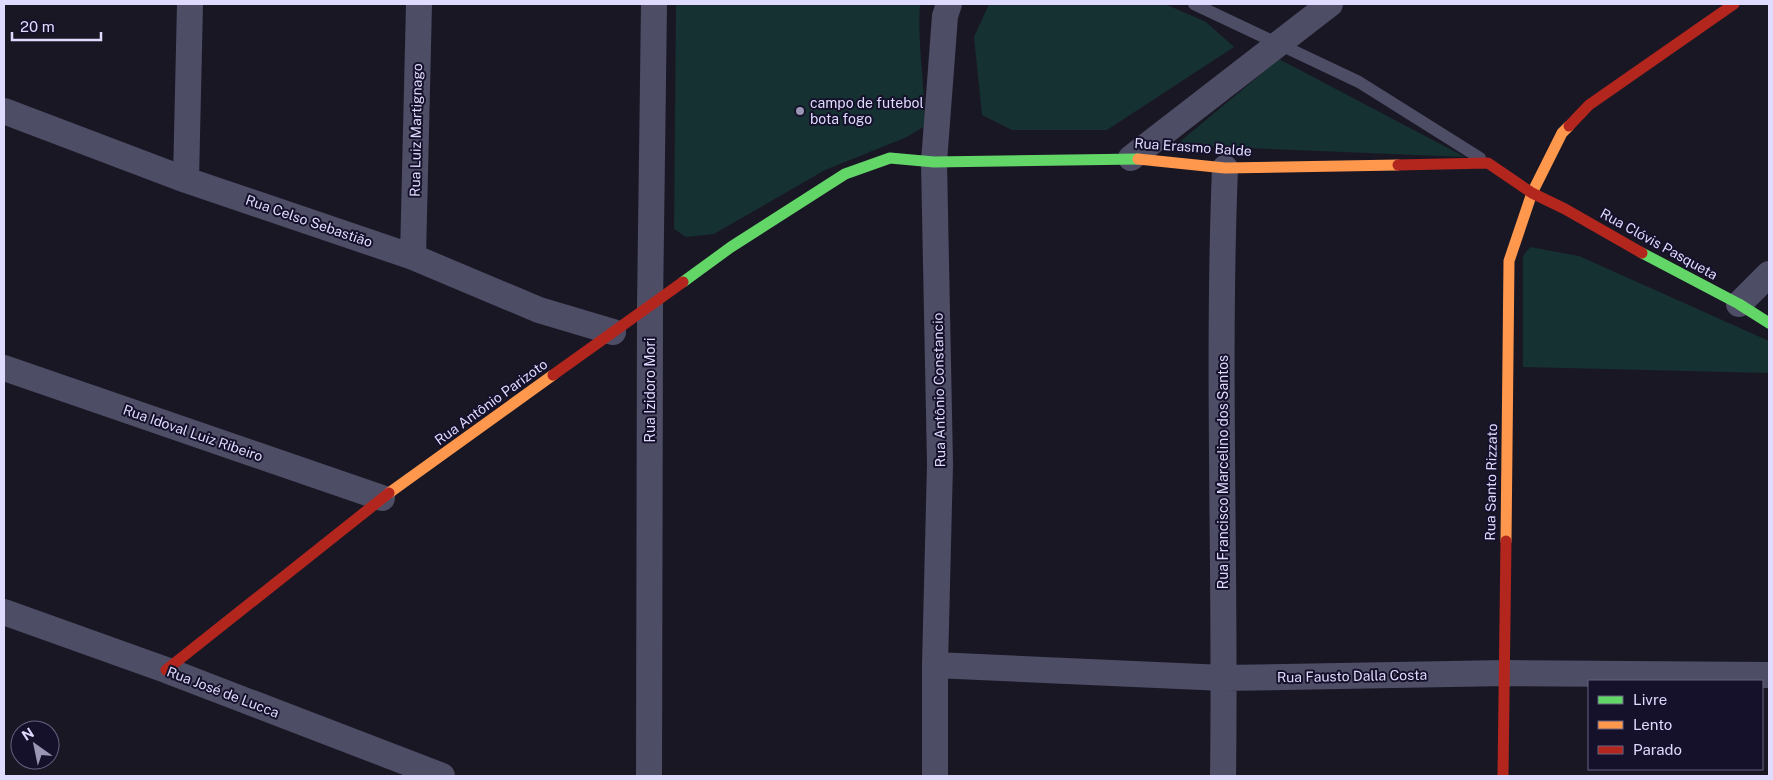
<svg xmlns="http://www.w3.org/2000/svg" width="1773" height="780" viewBox="0 0 1773 780" font-family="'Public Sans',sans-serif">
<style>
.green{fill:#153132}
.lines{fill:none;stroke-linecap:round;stroke-linejoin:round}
.lane{stroke:#4e4d66;stroke-width:12}
.street{stroke:#4e4d66;stroke-width:26}
.fast{stroke:#63d668;stroke-width:11}
.slow{stroke:#ff974d;stroke-width:11}
.jam{stroke:#b3261e;stroke-width:11}
.poi-dot{fill:#9a96b3;stroke:#16112b;stroke-width:2}
.labels{text-anchor:middle;dominant-baseline:central;stroke-width:4;stroke-linejoin:round;paint-order:stroke}
.poi-label{font-size:14px;fill:#dfdbff;stroke:#16112b;text-anchor:start}
.street-label{font-size:14px;fill:#dfdbff;stroke:#16112b}
</style>
<rect width="100%" height="100%" fill="#1a1725"/>
<!-- green -->
<path class="green" d="M 676,4 L 920,4 C 917,44 925,85 925,126 L 907,137 L 825,170 L 714,234 L 686,237 L 674,229 Z
M 989,4 L 1165,4 L 1206,22 L 1234,47 L 1107,130 L 1012,130 L 982,115 L 974,37 Z
M 1279,59 L 1465,157 L 1176,145 Z
M 1530,247 L 1579,256 L 1769,341 L 1769,373 L 1523,367 L 1523,256 Z"/>
<g class="lines">
<!-- lane -->
<path class="lane" d="M 1194,4 L 1359,82 L 1480,158"/>
<!-- street -->
<path class="street" d="M 4,111 L 186,180 L 413,257 L 539,310 L 613,332
M 1131,158 L 1330,4
M 186,180 L 190,4
M 413,257 L 419,4
M 1739,304 L 1769,274
M 4,368 L 382,498
M 4,612 L 166,670 L 442,776
M 935,665 L 1224,678 L 1505,673 L 1769,675
M 649,776 L 650,307 L 654,4
M 935,776 L 935,665 L 940,464 L 934,162 L 945,16 L 949,4
M 1223,776 C 1226,573 1217,370 1225,168"/>
<!-- fast -->
<path class="fast" d="M 1642,253 L 1739,304 L 1769,323
M 683,282 L 731,247 L 845,174 L 890,158 L 934,162 L 1138,159"/>
<!-- slow -->
<path class="slow" d="M 1138,159 L 1225,168 L 1398,165
M 389,493 L 553,375
M 1506,541 L 1509,261 L 1532,193 L 1562,133 L 1569,126"/>
<!-- jam -->
<path class="jam" d="M 1569,126 L 1589,105 L 1734,4
M 1398,165 L 1488,163 L 1532,193 L 1565,209 L 1642,253
M 553,375 L 683,282
M 166,670 L 389,493
M 1503,776 L 1506,541"/>
</g>
<!-- markers -->
<circle class="poi-dot" cx="800" cy="111" r="5"/>
<g class="labels">
<!-- poi labels -->
<g class="poi-label">
<text x="810" y="103">campo de futebol<tspan x="810" dy="16">bota fogo</tspan></text>
</g>
<!-- street labels -->
<g class="street-label">
<text transform="translate(416 130) rotate(-89)">Rua Luiz Martignago</text>
<text transform="translate(1193 147) rotate(4)">Rua Erasmo Balde</text>
<text transform="translate(309 221) rotate(19)">Rua Celso Sebastião</text>
<text transform="translate(1659 244) rotate(29)">Rua Clóvis Pasqueta</text>
<text transform="translate(650 390) rotate(-90)">Rua Izidoro Mori</text>
<text transform="translate(939 390) rotate(-91)">Rua Antônio Constancio</text>
<text transform="translate(491 402) rotate(-36)">Rua Antônio Parizoto</text>
<text transform="translate(193 433) rotate(19)">Rua Idoval Luiz Ribeiro</text>
<text transform="translate(1223 472) rotate(-90)">Rua Francisco Marcelino dos Santos</text>
<text transform="translate(1491 482) rotate(-89)">Rua Santo Rizzato</text>
<text transform="translate(1352 676) rotate(-1)">Rua Fausto Dalla Costa</text>
<text transform="translate(223 692) rotate(21)">Rua José de Lucca</text>
</g>
</g>
<!-- border -->
<rect width="1773" height="780" fill="none" stroke="#dfdbff" stroke-width="10"/>
<!-- legend -->
<rect x="1588" y="680" width="175" height="90" fill="#16112b" stroke="#666280"/>
<rect x="1598" y="696" width="25" height="8" fill="#63d668" stroke="#666280"/>
<text x="1633" y="705" font-size="15" fill="#dfdbff">Livre</text>
<rect x="1598" y="721" width="25" height="8" fill="#ff974d" stroke="#666280"/>
<text x="1633" y="730" font-size="15" fill="#dfdbff">Lento</text>
<rect x="1598" y="746" width="25" height="8" fill="#b3261e" stroke="#666280"/>
<text x="1633" y="755" font-size="15" fill="#dfdbff">Parado</text>
<!-- north arrow -->
<g transform="translate(35 745) rotate(327)"><circle r="24" fill="#16112b" stroke="#666280"/>
<path d="M0-4L9 19L0 12L-9 19Z" fill="#9a96b3"/>
<text y="-8" font-size="14" font-weight="bold" text-anchor="middle" fill="#dfdbff">N</text>
</g>
<!-- scale -->
<path d="M12 32v8h89v-8" fill="none" stroke="#dfdbff" stroke-width="2.5"/>
<text x="20" y="32" font-size="15" fill="#dfdbff" stroke="#16112b" stroke-width="4" paint-order="stroke">20 m</text>
</svg>
